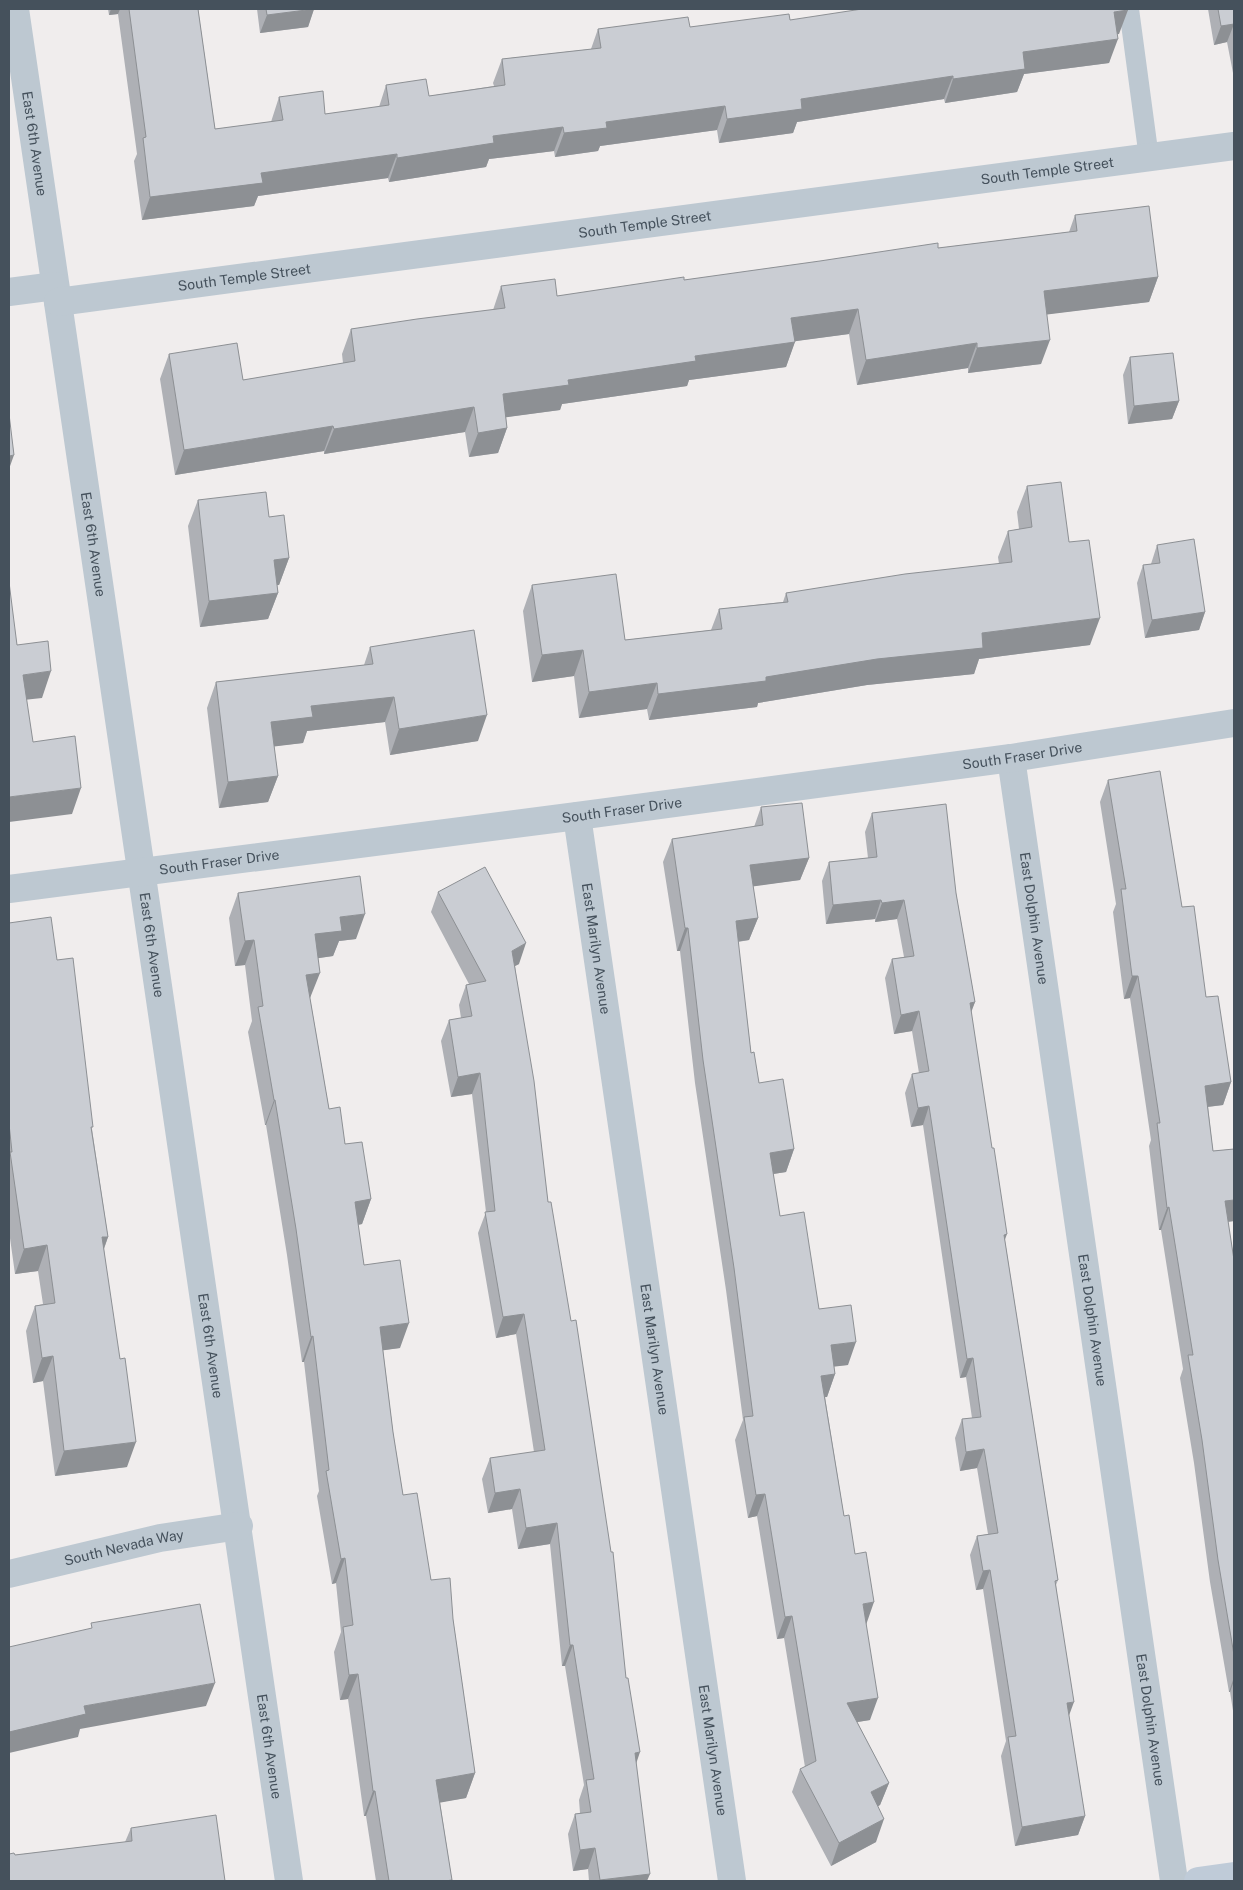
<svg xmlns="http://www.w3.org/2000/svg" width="1243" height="1890" viewBox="0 0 1243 1890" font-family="'Public Sans',sans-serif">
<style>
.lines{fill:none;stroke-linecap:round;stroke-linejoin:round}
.lane{stroke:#bdc8d1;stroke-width:20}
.street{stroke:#bdc8d1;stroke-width:28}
.secondary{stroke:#bfcbd8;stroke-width:28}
.wall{fill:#aeb0b5}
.shaded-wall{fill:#8d9094}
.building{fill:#cacdd3;stroke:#8d9094}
.labels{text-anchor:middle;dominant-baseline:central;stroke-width:4.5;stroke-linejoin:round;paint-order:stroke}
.street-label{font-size:14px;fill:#45515c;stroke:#fff}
</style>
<rect width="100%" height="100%" fill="#f0eded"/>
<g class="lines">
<!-- lane -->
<path class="lane" d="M 1129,9 L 1149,158"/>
<!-- street -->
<g class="street">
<path id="s1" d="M 15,9 L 289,1881"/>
<path d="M 9,292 L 55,286"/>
<path id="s2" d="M 58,302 L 1234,146"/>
<path id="s3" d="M 1011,758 L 1174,1881"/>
<path id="s4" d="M 577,816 L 732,1881"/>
<path id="s5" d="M 9,889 L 577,816 L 1011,758 L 1234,723"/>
<path id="s6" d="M 9,1574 L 160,1538 L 239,1526"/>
</g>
<!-- secondary -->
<path class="secondary" d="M 1198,1881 L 1234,1876"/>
</g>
<!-- wall -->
<path class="wall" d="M 108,9 L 198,9 L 215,129 L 271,122 L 279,97 L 325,114 L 379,107 L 386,85 L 429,96 L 494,86 L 493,83 L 502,59 L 591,49 L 598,29 L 690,27 L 790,20 L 1119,34 L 1117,34 L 1109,63 L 1024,74 L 1017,92 L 945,103 L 944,99 L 797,122 L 793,133 L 719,143 L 717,130 L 600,146 L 598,151 L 555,157 L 554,151 L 489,159 L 486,167 L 389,182 L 388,178 L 258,196 L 254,206 L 142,220 L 134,161 L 137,154 L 118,14 L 109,15 Z
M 257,9 L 314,9 L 308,27 L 260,33 Z
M 1208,9 L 1234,9 L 1234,73 L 1233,73 L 1227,42 L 1214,45 Z
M 1075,215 L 1158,277 L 1149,302 L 1047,314 L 1041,364 L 968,373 L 968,368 L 857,385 L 849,334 L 795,341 L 786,367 L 689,380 L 687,386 L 562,404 L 560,410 L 506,417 L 507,428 L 498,453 L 469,457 L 465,432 L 324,454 L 324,451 L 175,475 L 160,379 L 169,354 L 243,380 L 343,363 L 342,354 L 351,329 L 493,310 L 501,286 L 557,296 L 938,248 L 1069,232 Z
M 1130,357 L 1179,401 L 1172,419 L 1128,424 L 1123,375 Z
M 1027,486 L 1069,542 L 1090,645 L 979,659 L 974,674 L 867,685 L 758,703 L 757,707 L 649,720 L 647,709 L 579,718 L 574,676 L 532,682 L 523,611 L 532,585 L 625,640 L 711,630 L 719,609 L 783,602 L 786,593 L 999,564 L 998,557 L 1008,531 L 1019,529 L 1017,512 Z
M 198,500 L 269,517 L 289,558 L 279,585 L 277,585 L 278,593 L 268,619 L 200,627 L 188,526 Z
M 1157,545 L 1205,612 L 1199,630 L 1145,638 L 1137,583 L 1143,565 L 1151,564 Z
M 370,647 L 478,741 L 390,755 L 385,722 L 307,731 L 303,743 L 274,746 L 278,776 L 268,802 L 219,808 L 207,708 L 216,682 L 364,665 Z
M 1108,780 L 1182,907 L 1206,997 L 1231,1082 L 1223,1105 L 1208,1107 L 1213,1151 L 1234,1149 L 1234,1221 L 1228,1222 L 1234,1260 L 1234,1717 L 1230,1692 L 1229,1692 L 1210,1582 L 1194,1463 L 1180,1378 L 1183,1369 L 1161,1230 L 1159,1230 L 1149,1146 L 1151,1140 L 1130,998 L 1124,999 L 1113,912 L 1116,904 L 1100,802 Z
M 761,807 L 809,858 L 800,880 L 753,886 L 758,918 L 749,940 L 738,942 L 751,1053 L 759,1083 L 794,1149 L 786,1172 L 773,1174 L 780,1216 L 819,1309 L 848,1365 L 834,1366 L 835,1374 L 827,1397 L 825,1397 L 844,1516 L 866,1625 L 870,1720 L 857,1722 L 889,1783 L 880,1805 L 878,1806 L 876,1842 L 831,1866 L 792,1792 L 800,1769 L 805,1767 L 784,1638 L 777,1639 L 757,1516 L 748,1518 L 735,1440 L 743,1420 L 726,1290 L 695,1083 L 680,951 L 677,951 L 663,862 L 672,839 L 754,827 Z
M 872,813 L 956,893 L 975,1002 L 971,1011 L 1005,1241 L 1058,1580 L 1056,1585 L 1069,1716 L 1085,1816 L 1078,1835 L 1015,1846 L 1001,1756 L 1006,1741 L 983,1589 L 976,1590 L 970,1555 L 977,1536 L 988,1534 L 977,1468 L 960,1471 L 955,1438 L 962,1419 L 972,1418 L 966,1377 L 960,1378 L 923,1125 L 911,1127 L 905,1093 L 912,1074 L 919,1073 L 912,1031 L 894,1034 L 885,978 L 892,959 L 904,957 L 897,919 L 875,922 L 875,919 L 826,924 L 822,881 L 829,862 L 868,858 L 865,832 Z
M 438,892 L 519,964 L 515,966 L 548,1202 L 626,1678 L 636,1764 L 647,1881 L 589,1881 L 588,1869 L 573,1871 L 568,1834 L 575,1814 L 580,1813 L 579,1800 L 584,1785 L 565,1666 L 562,1666 L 550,1544 L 518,1549 L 512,1509 L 488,1513 L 482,1479 L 490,1458 L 534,1452 L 516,1334 L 496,1338 L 478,1233 L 486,1212 L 472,1094 L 451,1097 L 441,1041 L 449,1020 L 461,1018 L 459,1005 L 466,985 L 469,984 L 431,912 Z
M 238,893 L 356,939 L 339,941 L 333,956 L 318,958 L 310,998 L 329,1109 L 371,1199 L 362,1224 L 358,1225 L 364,1265 L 400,1348 L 383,1350 L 393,1432 L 403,1495 L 431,1580 L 453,1619 L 475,1773 L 466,1798 L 440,1802 L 452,1881 L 376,1881 L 366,1816 L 364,1816 L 348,1699 L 340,1700 L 334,1652 L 341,1632 L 336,1583 L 332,1584 L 317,1496 L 319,1491 L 304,1362 L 302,1362 L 287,1255 L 266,1125 L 265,1125 L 248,1032 L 252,1021 L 245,965 L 235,966 L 229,918 Z
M 9,923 L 57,960 L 92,1129 L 108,1237 L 104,1249 L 127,1467 L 55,1476 L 43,1381 L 33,1383 L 26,1331 L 35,1306 L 43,1304 L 38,1271 L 15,1274 L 9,1231 Z
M 131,1828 L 225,1881 L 15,1855 L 125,1842 Z"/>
<!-- shaded-wall -->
<path class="shaded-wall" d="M 111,9 L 120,9 L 118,14 L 109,15 Z
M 314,9 L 308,27 L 260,33 L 267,15 Z
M 1128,10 L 1119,34 L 1106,36 L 1114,12 Z
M 1234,24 L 1227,42 L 1214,45 L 1221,26 Z
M 1118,39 L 1109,63 L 1024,74 L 1017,92 L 945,103 L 953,79 L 1023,52 Z
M 953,76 L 944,99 L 797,122 L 793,133 L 719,143 L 727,119 L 801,99 Z
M 725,106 L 717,130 L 600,146 L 598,151 L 555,157 L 564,133 L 606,122 Z
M 563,127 L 554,151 L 489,159 L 486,167 L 389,182 L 397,158 L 493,136 Z
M 397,154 L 388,178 L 258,196 L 254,206 L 142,220 L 150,197 L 261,173 Z
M 1158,277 L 1149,302 L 1035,316 L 1044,291 Z
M 858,309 L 849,334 L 782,343 L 791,318 Z
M 1050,340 L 1041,364 L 968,373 L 977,348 Z
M 795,342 L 786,367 L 689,380 L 687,386 L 562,404 L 560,410 L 494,419 L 503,394 L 568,380 L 695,356 Z
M 977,343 L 968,368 L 857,385 L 866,360 Z
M 1179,401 L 1172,419 L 1128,424 L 1134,406 Z
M 474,407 L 465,432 L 324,454 L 334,429 Z
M 333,426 L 324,451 L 175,475 L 184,450 Z
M 507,428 L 498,453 L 469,457 L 478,433 Z
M 14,455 L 9,469 L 9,456 Z
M 289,558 L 279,585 L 264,586 L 274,560 Z
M 278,593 L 268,619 L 200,627 L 209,601 Z
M 1205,612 L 1199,630 L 1145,638 L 1152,620 Z
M 1100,618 L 1090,645 L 979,659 L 974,674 L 867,685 L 758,703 L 757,707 L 649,720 L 658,694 L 766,677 L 982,633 Z
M 583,650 L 574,676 L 532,682 L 542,655 Z
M 51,671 L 42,698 L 14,701 L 23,675 Z
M 657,683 L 647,709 L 579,718 L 589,692 Z
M 394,697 L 385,722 L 307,731 L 303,743 L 262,748 L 271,722 L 311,706 Z
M 487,715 L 478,741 L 390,755 L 399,729 Z
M 278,776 L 268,802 L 219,808 L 228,782 Z
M 81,788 L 72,814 L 9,822 L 9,797 Z
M 809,858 L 800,880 L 741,888 L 750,865 Z
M 881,900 L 875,919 L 826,924 L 833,905 Z
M 904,900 L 897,919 L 875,922 L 882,903 Z
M 365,914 L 356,939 L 339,941 L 333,956 L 306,960 L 315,934 L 340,917 Z
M 758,918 L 749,940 L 727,943 L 736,921 Z
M 685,928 L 688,928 L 680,951 L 677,951 Z
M 254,940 L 245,965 L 235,966 L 245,941 Z
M 526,943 L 519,964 L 505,971 L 512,951 Z
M 320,973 L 310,998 L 297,1000 L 306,975 Z
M 1132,976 L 1138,976 L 1130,998 L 1124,999 Z
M 975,1002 L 968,1021 L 970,1003 Z
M 919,1011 L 912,1031 L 894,1034 L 901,1015 Z
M 480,1073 L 472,1094 L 451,1097 L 458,1077 Z
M 1231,1082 L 1223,1105 L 1197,1108 L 1205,1086 Z
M 274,1100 L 275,1100 L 266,1125 L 265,1125 Z
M 929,1106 L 923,1125 L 911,1127 L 918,1108 Z
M 794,1149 L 786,1172 L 761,1176 L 770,1153 Z
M 371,1199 L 362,1224 L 346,1227 L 355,1202 Z
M 1234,1200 L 1234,1221 L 1216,1223 L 1225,1201 Z
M 1169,1207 L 1161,1230 L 1159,1230 L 1167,1208 Z
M 1007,1234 L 1000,1253 L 1004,1235 Z
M 102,1237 L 108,1237 L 99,1262 Z
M 47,1245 L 38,1271 L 15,1274 L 24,1249 Z
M 524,1314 L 516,1334 L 496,1338 L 503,1317 Z
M 409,1323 L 400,1348 L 371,1352 L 380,1327 Z
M 313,1336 L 304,1362 L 302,1362 L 311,1337 Z
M 856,1342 L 848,1365 L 823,1368 L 831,1345 Z
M 53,1356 L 43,1381 L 33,1383 L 42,1358 Z
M 973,1358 L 966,1377 L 960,1378 L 967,1359 Z
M 835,1374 L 827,1397 L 813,1398 L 821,1376 Z
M 136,1442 L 127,1467 L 55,1476 L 64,1451 Z
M 984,1449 L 977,1468 L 960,1471 L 966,1452 Z
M 520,1489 L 512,1509 L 488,1513 L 495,1493 Z
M 765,1494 L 757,1516 L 748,1518 L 756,1495 Z
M 557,1523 L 550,1544 L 518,1549 L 526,1528 Z
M 345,1558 L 336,1583 L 332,1584 L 341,1559 Z
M 990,1570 L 983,1589 L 976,1590 L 983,1571 Z
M 874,1602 L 866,1625 L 863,1604 Z
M 792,1616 L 784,1638 L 777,1639 L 785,1617 Z
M 570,1645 L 573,1645 L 565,1666 L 562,1666 Z
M 358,1674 L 348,1699 L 340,1700 L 349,1675 Z
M 1234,1677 L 1234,1681 L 1230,1692 L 1229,1692 Z
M 215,1683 L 206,1706 L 80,1729 L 78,1737 L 9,1753 L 9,1732 L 84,1706 Z
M 878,1698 L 870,1720 L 839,1725 L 847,1703 Z
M 1074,1702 L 1067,1721 L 1067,1703 Z
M 640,1752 L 633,1773 L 635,1753 Z
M 475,1773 L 466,1798 L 427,1805 L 436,1780 Z
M 889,1783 L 880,1805 L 862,1815 L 871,1792 Z
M 373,1791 L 375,1791 L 366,1816 L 364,1816 Z
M 1085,1816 L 1078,1835 L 1015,1846 L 1022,1827 Z
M 884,1819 L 876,1842 L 831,1866 L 839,1843 Z
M 595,1848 L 588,1869 L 573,1871 L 580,1850 Z
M 650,1874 L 647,1881 L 599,1881 L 600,1880 Z"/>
<!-- building -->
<path class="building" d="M 129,9 L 198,9 L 215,129 L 283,120 L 279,97 L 323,91 L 325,114 L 389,105 L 386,85 L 426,79 L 429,96 L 505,85 L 502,59 L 601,48 L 598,29 L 688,17 L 690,27 L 789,14 L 790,20 L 862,9 L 1128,9 L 1128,10 L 1114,12 L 1118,39 L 1023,52 L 1025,69 L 953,79 L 953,76 L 801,99 L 802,109 L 727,119 L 725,106 L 606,122 L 607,128 L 564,133 L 563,127 L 493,136 L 494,143 L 397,158 L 397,154 L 261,173 L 263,183 L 150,197 L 143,138 L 146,137 Z
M 266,9 L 314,9 L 267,15 Z
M 1218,9 L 1234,9 L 1234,26 L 1234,24 L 1221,26 Z
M 1149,206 L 1158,277 L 1044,291 L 1050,340 L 977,348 L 977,343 L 866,360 L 858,309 L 791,318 L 795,342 L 695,356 L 696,361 L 568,380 L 569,385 L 503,394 L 507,428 L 478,433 L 474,407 L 334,429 L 333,426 L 184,450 L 169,354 L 237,343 L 243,380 L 355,361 L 351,329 L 417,319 L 505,308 L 501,286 L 555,279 L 557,296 L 684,277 L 684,280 L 820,261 L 938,243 L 938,248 L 1077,231 L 1075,215 Z
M 1173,353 L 1179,401 L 1134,406 L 1130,357 Z
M 9,414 L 14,455 L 9,456 Z
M 1061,482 L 1069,542 L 1089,540 L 1100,618 L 982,633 L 983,648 L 877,659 L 766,677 L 766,681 L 658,694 L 657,683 L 589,692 L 583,650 L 542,655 L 532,585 L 616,574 L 625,640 L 722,629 L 719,609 L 788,602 L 786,593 L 905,574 L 1012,562 L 1008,531 L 1032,527 L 1027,486 Z
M 266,492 L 269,517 L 284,515 L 289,558 L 274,560 L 278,593 L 209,601 L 198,500 Z
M 1194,539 L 1205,612 L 1152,620 L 1143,565 L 1160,563 L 1157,545 Z
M 9,582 L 17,645 L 48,641 L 51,671 L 23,675 L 33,742 L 75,736 L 81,788 L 9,797 Z
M 474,630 L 487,715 L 399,729 L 394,697 L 311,706 L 313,717 L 271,722 L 278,776 L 228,782 L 216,682 L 373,664 L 370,647 Z
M 1160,771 L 1182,907 L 1194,906 L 1206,997 L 1218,996 L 1231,1082 L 1205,1086 L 1213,1151 L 1234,1149 L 1234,1200 L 1225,1201 L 1234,1260 L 1234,1655 L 1218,1560 L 1202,1440 L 1188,1355 L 1193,1355 L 1169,1207 L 1167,1208 L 1157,1123 L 1160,1123 L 1138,976 L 1132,976 L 1121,889 L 1126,889 L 1108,780 Z
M 802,803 L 809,858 L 750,865 L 758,918 L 736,921 L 751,1053 L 754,1052 L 759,1083 L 783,1079 L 794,1149 L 770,1153 L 780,1216 L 804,1212 L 819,1309 L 851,1305 L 856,1342 L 831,1345 L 835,1374 L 821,1376 L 844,1516 L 849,1515 L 855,1554 L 866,1552 L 874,1602 L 863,1604 L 878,1698 L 847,1703 L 889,1783 L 871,1792 L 884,1819 L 839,1843 L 800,1769 L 816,1761 L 792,1616 L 785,1617 L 765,1494 L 756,1495 L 744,1417 L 753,1416 L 734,1268 L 703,1060 L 688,928 L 685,928 L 672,839 L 763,825 L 761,807 Z
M 946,804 L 956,893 L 975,1002 L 970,1003 L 992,1148 L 994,1148 L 1007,1234 L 1004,1235 L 1058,1580 L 1055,1581 L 1074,1702 L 1067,1703 L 1085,1816 L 1022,1827 L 1008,1737 L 1016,1736 L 990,1570 L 983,1571 L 977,1536 L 998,1533 L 984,1449 L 966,1452 L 962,1419 L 981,1417 L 973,1358 L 967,1359 L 929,1106 L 918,1108 L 912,1074 L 929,1071 L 919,1011 L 901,1015 L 892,959 L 914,956 L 904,900 L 882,903 L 881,900 L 833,905 L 829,862 L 877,857 L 872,813 Z
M 485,867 L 526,943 L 512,951 L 534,1081 L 548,1202 L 551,1202 L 571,1321 L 576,1320 L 611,1552 L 613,1552 L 626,1678 L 628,1678 L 640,1752 L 635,1753 L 650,1874 L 600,1880 L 595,1848 L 580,1850 L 575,1814 L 591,1812 L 586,1780 L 594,1779 L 573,1645 L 570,1645 L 557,1523 L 526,1528 L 520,1489 L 495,1493 L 490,1458 L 545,1450 L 524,1314 L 503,1317 L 485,1212 L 495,1211 L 480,1073 L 458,1077 L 449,1020 L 472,1016 L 466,985 L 486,981 L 438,892 Z
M 360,876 L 365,914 L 340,917 L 342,931 L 315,934 L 320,973 L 306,975 L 329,1109 L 340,1107 L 345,1144 L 362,1142 L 371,1199 L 355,1202 L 364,1265 L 400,1260 L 409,1323 L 380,1327 L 393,1432 L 403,1495 L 417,1493 L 431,1580 L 450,1578 L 453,1619 L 475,1773 L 436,1780 L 452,1880 L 445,1881 L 389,1881 L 375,1791 L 373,1791 L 358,1674 L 349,1675 L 343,1627 L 353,1625 L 345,1558 L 341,1559 L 326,1471 L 329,1470 L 313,1336 L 311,1337 L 296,1229 L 275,1100 L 274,1100 L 258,1007 L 263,1006 L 254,940 L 245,941 L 238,893 Z
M 51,917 L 57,960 L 73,958 L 93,1127 L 91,1127 L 108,1237 L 102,1237 L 120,1359 L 125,1358 L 136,1442 L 64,1451 L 53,1356 L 42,1358 L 35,1306 L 55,1303 L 47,1245 L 24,1249 L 10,1152 L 12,1152 L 9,1124 L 9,923 Z
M 200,1604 L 215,1683 L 84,1706 L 86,1714 L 9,1732 L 9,1647 L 92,1628 L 91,1623 Z
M 216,1815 L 225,1881 L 9,1881 L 9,1854 L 14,1853 L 15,1855 L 132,1841 L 131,1828 Z"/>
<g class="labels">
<!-- street labels -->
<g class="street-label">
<text stroke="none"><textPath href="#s1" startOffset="136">East 6th Avenue</textPath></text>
<text stroke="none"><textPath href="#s2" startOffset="998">South Temple Street</textPath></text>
<text stroke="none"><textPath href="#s2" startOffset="592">South Temple Street</textPath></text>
<text stroke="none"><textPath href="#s2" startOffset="188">South Temple Street</textPath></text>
<text stroke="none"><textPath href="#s1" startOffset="541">East 6th Avenue</textPath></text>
<text stroke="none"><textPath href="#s5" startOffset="1022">South Fraser Drive</textPath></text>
<text stroke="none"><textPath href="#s5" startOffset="618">South Fraser Drive</textPath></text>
<text stroke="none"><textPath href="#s5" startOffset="212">South Fraser Drive</textPath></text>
<text stroke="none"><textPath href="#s3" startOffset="162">East Dolphin Avenue</textPath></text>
<text stroke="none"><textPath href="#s1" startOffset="946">East 6th Avenue</textPath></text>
<text stroke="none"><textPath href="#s4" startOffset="134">East Marilyn Avenue</textPath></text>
<text stroke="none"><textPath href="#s3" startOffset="568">East Dolphin Avenue</textPath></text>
<text stroke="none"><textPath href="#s1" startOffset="1351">East 6th Avenue</textPath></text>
<text stroke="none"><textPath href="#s4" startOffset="539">East Marilyn Avenue</textPath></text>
<text stroke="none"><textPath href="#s6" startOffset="118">South Nevada Way</textPath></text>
<text stroke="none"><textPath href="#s3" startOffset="972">East Dolphin Avenue</textPath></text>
<text stroke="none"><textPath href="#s1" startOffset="1756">East 6th Avenue</textPath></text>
<text stroke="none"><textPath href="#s4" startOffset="944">East Marilyn Avenue</textPath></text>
</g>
</g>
<!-- border -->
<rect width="1243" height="1890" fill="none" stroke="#45515c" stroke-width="20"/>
</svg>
